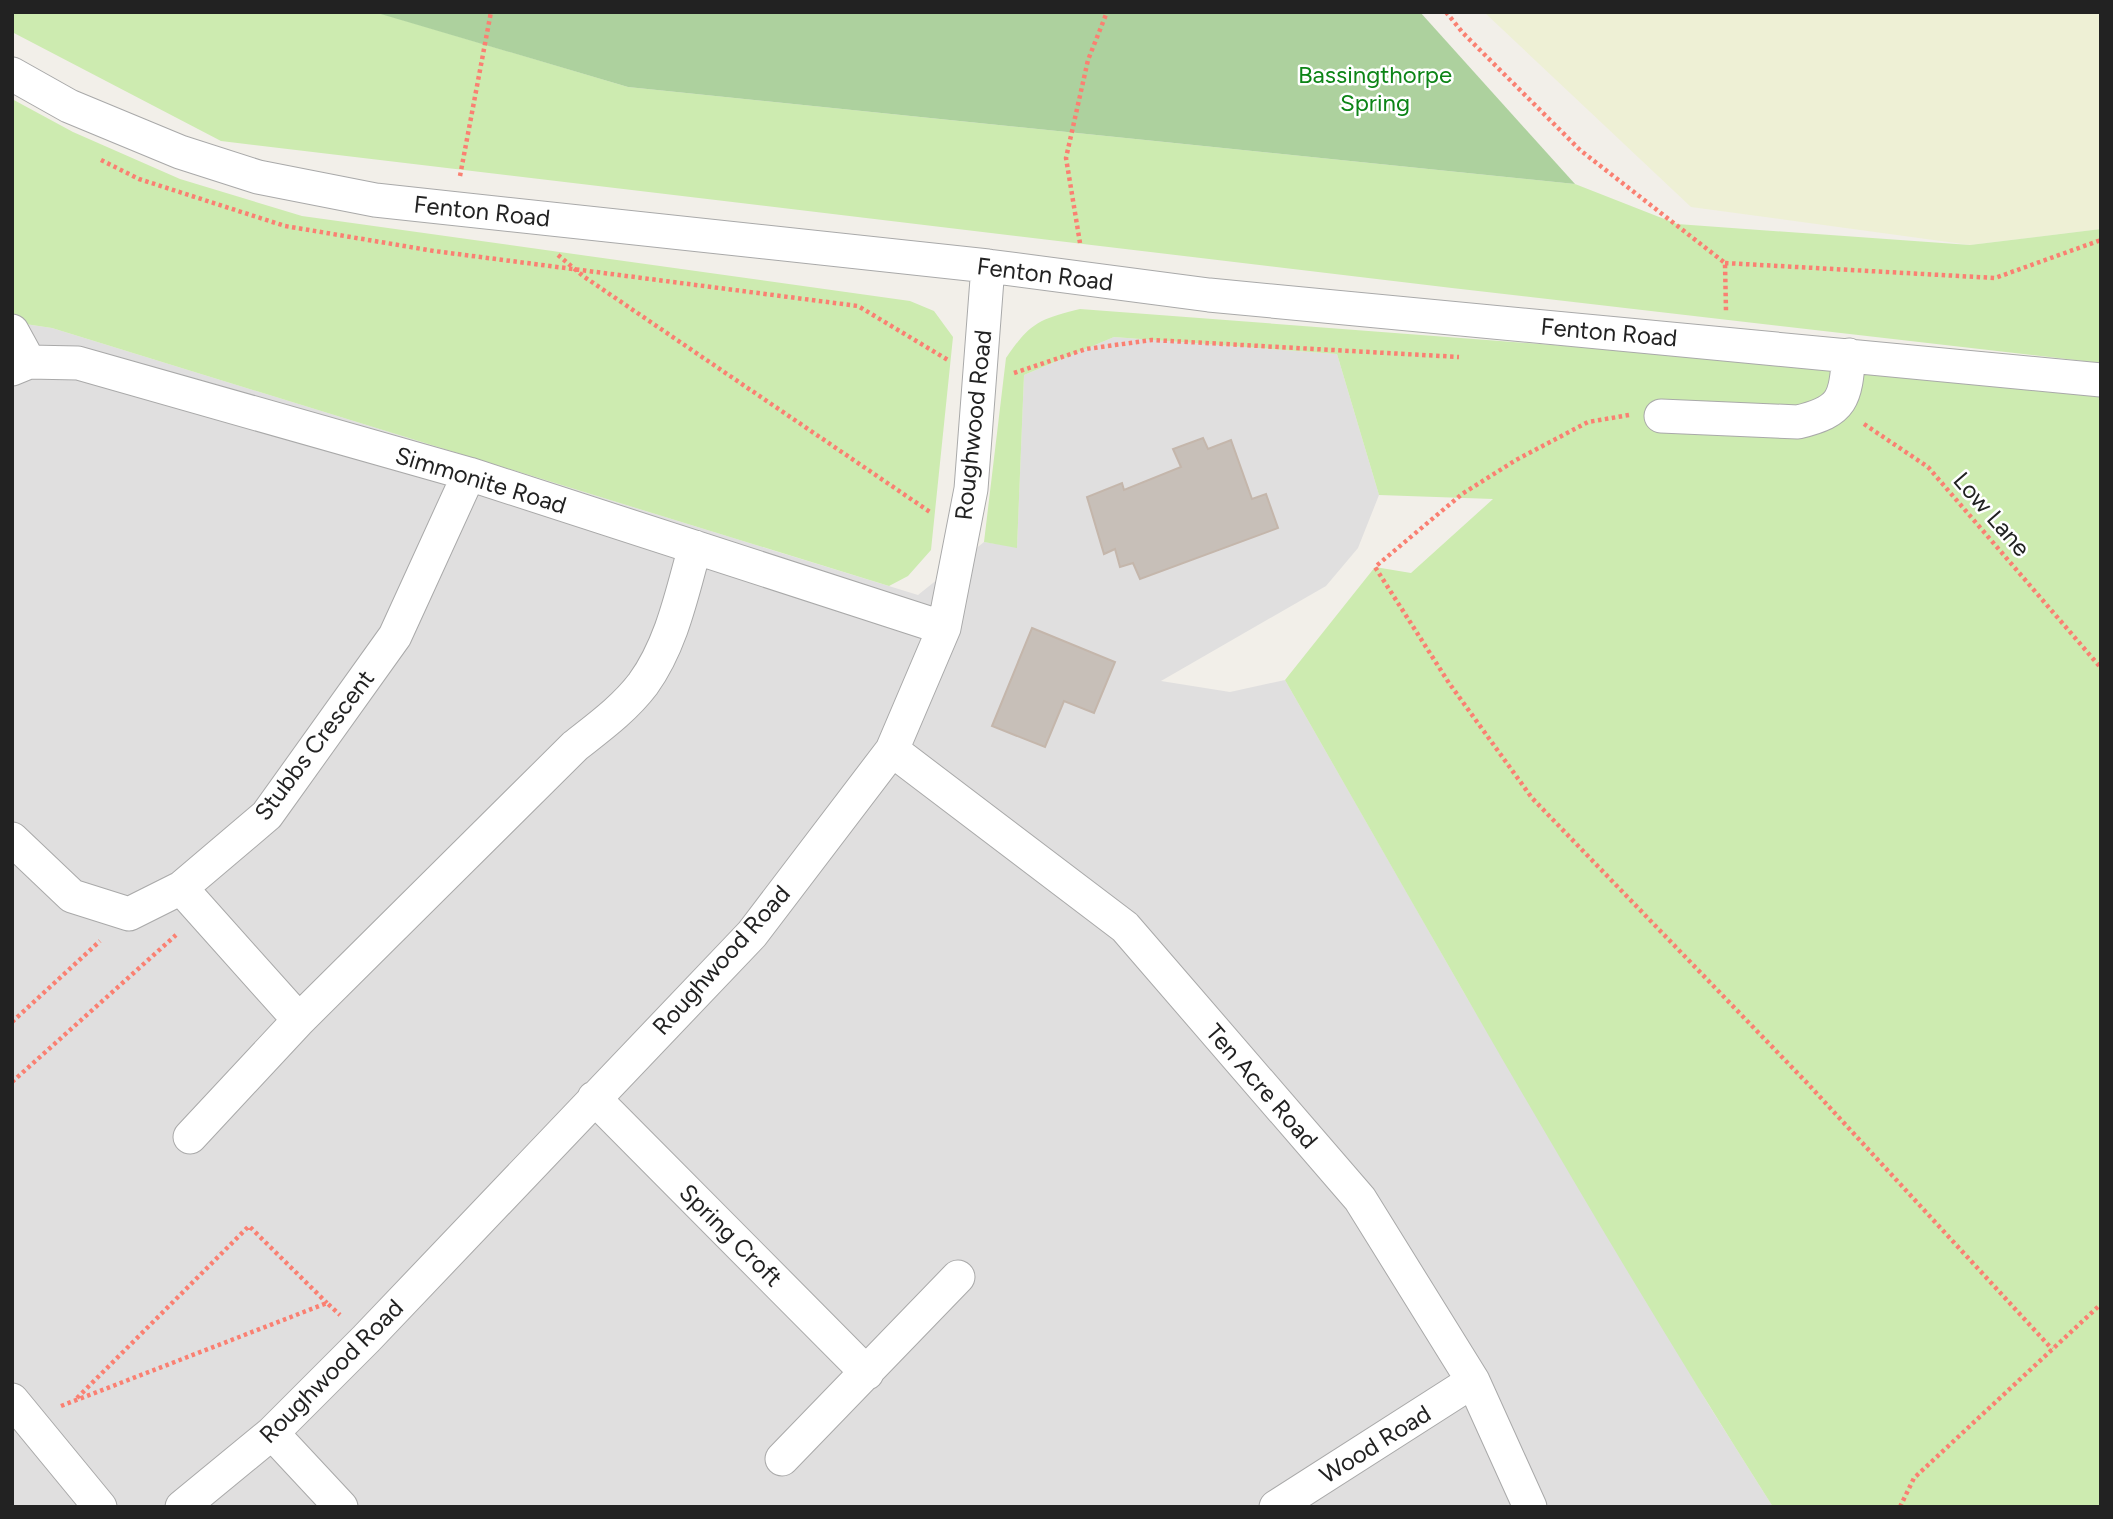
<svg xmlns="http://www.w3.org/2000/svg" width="2113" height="1519" viewBox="0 0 2113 1519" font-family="Figtree,sans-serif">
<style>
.residential{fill:#e0dfdf}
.farmland{fill:#eef0d5}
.grass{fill:#cdebb0}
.forest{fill:#add19e}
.building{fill:#c7bfb8;stroke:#c4b6ab;stroke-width:2}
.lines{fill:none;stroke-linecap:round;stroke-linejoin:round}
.minor-casing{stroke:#a9a9a9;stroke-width:35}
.path{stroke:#fa8072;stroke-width:4.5;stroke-dasharray:3.5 3.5;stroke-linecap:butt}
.minor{stroke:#fff;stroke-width:33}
.labels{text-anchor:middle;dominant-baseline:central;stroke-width:5;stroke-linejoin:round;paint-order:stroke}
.park-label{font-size:24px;fill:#0c8416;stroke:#fff}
.street-label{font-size:24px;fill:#222;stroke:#fff}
</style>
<rect width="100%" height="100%" fill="#f2efe9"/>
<!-- residential -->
<path class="residential" d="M 12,322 L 52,328 L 918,595 L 984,542 L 1017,547 L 1024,375 L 1114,337 L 1337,354 L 1379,495 L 1358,548 L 1326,586 L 1161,681 L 1230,692 L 1285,680 L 1466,996 L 1710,1407 L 1773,1507 L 12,1507 Z"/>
<!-- farmland -->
<path class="farmland" d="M 1484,12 L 2101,12 L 2101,229 L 1970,245 L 1691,207 Z"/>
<!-- grass -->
<path class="grass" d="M 12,12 L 376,12 L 628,87 L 1575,184 L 1677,224 L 1970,245 L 2101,229 L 2101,363 L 1452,288 L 221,141 L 12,32 Z
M 12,99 L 73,132 L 180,179 L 302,216 L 910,301 L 934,311 L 953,337 L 931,550 L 908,576 L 889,586 L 52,328 L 12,322 Z
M 1080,309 L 1684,355 L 2009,384 L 2101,396 L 2101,1507 L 1773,1507 C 1601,1237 1444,958 1285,680 L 1375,567 L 1411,573 L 1493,499 L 1379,495 L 1337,354 L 1114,337 L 1024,375 L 1017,548 L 984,542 L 1006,358 C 1030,323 1039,319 1080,309 Z"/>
<!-- forest -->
<path class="forest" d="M 374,12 L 1420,12 L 1575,184 L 628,87 Z"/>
<!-- building -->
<path class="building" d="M 1203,438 L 1208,449 L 1231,440 L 1252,499 L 1266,494 L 1278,528 L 1140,579 L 1133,563 L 1120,567 L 1115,549 L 1104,554 L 1087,497 L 1122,483 L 1124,490 L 1181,467 L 1173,449 Z
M 1032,628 L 1115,662 L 1094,713 L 1064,701 L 1045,747 L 992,726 Z"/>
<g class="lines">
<defs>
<path id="minor" d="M 12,74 L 69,106 L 180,152 L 258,177 L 375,200 L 988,266 L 1209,295 L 2101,380
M 12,331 L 29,362
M 12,369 L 29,362 L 78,363 L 469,474 L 944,628
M 1661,416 L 1798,422 C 1844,411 1845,399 1849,355
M 892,750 L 1125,927 L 1360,1199 L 1473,1381 L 1530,1507
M 12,839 L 72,896 L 129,914 L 181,888 L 267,815 L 395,636 L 469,474
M 181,888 L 299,1020
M 594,1098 L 867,1373
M 190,1137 L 299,1020 L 575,746 C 599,727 624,709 643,684 C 672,644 682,593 695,547
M 12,1400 L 100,1507
M 272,1433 L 341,1507
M 782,1459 L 958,1277
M 182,1507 L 272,1433 L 366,1339 L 752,934 L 892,750 L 944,628 L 971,489 L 988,266
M 1276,1507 L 1473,1381"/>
</defs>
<!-- minor casing -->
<use href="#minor" class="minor-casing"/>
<!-- path -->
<path class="path" d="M 1446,12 L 1463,33 L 1580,150 L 1725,263 L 1726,311
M 101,160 L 139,179 L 285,226 L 434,251 L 858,306 L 948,360
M 460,176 L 491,12
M 1080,243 L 1066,158 L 1088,60 L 1107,12
M 558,255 L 583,276 L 930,512
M 1725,263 L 1995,278 L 2101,240
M 1014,373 L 1086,349 L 1152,340 L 1459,357
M 1629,415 L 1588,422 L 1516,460 L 1462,494 L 1375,567 L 1449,683 L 1532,798 L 1809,1085 L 2052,1349
M 1864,424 L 1928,467 L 2101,668
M 12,1022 L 100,941
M 12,1082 L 176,935
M 77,1398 L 249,1226 L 327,1303
M 61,1406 L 327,1303 L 340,1315
M 1900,1507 L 1914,1478 L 2101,1304"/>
<!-- minor -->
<use href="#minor" class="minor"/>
</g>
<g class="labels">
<!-- park labels -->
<g class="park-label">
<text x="1375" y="74">Bassingthorpe<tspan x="1375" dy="28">Spring</tspan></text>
</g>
<!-- street labels -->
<g class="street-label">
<text transform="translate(482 211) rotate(6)">Fenton Road</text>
<text transform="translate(1045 274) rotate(7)">Fenton Road</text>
<text transform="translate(1609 332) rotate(5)">Fenton Road</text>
<text transform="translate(973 425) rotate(-84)">Roughwood Road</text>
<text transform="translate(481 480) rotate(17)">Simmonite Road</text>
<text transform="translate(1992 514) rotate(49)">Low Lane</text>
<text transform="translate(314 745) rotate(-53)">Stubbs Crescent</text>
<text transform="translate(721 960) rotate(-48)">Roughwood Road</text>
<text transform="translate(1262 1086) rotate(49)">Ten Acre Road</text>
<text transform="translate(731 1235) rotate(45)">Spring Croft</text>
<text transform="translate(331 1371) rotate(-45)">Roughwood Road</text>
<text transform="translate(1375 1444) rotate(-32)">Wood Road</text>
</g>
</g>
<!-- border -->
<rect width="2113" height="1519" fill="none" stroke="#222222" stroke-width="28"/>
</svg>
